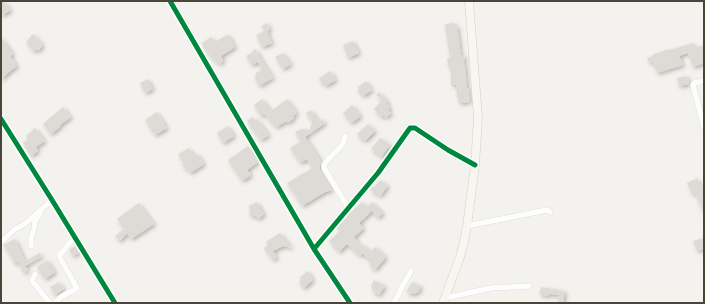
<svg xmlns="http://www.w3.org/2000/svg" width="705" height="304" viewBox="0 0 705 304" font-family="Roboto,sans-serif">
<style>
.building{fill:#dedbd6;filter:url(#shadow)}
.lines{fill:none;stroke-linecap:round;stroke-linejoin:round}
.street-casing{stroke:#d2d0cb;stroke-width:6}
.secondary-casing{stroke:#d3cfc5;stroke-width:9}
.street{stroke:#fdfdfc;stroke-width:5.5}
.secondary{stroke:#f7f6f1;stroke-width:8}
.cycleway-casing{stroke:#fff;stroke-width:8}
.cycleway{stroke:#00873e;stroke-width:5}
</style>
<defs>
<filter id="shadow"><feDropShadow dx="2" dy="2" stdDeviation="2" flood-color="#0004"/></filter>
</defs>
<rect width="100%" height="100%" fill="#f4f2ee"/>
<!-- building -->
<path class="building" d="M 1,1 L 3,1 L 11,10 L 1,16 Z
M 267,23 L 270,29 L 267,31 L 272,43 L 262,47 L 256,35 L 265,31 L 261,26 Z
M 454,23 L 455,26 L 457,26 L 461,56 L 464,55 L 465,60 L 463,61 L 465,66 L 467,89 L 468,88 L 470,102 L 459,103 L 458,97 L 457,97 L 456,85 L 451,85 L 451,68 L 449,68 L 447,59 L 450,58 L 445,24 Z
M 33,34 L 43,45 L 38,51 L 36,49 L 34,52 L 26,42 Z
M 228,34 L 235,47 L 221,56 L 223,61 L 220,64 L 215,61 L 206,51 L 202,43 L 211,37 L 215,42 Z
M 1,37 L 13,54 L 10,56 L 17,66 L 9,72 L 1,80 Z
M 353,41 L 359,53 L 348,58 L 343,45 Z
M 693,43 L 695,48 L 704,45 L 704,63 L 693,67 L 688,53 L 679,56 L 683,65 L 657,73 L 653,62 L 649,63 L 647,58 L 653,56 L 652,55 L 669,49 L 669,50 Z
M 255,49 L 273,78 L 259,86 L 255,78 L 256,73 L 262,70 L 258,62 L 252,65 L 246,56 L 253,52 L 252,51 Z
M 283,53 L 291,64 L 283,69 L 275,57 Z
M 330,71 L 336,80 L 325,86 L 324,82 L 322,84 L 319,78 Z
M 687,76 L 689,84 L 679,86 L 677,78 Z
M 148,79 L 153,89 L 145,93 L 140,83 Z
M 366,81 L 372,90 L 363,96 L 357,90 L 359,89 L 358,87 Z
M 379,92 L 388,102 L 386,103 L 390,107 L 388,110 L 391,113 L 386,118 L 384,115 L 381,117 L 374,109 L 382,100 L 376,95 Z
M 262,99 L 271,111 L 287,99 L 297,113 L 293,116 L 294,118 L 288,123 L 287,121 L 276,127 L 264,114 L 261,116 L 254,105 Z
M 352,105 L 361,116 L 351,123 L 343,113 Z
M 63,107 L 71,117 L 60,125 L 61,126 L 51,134 L 43,124 Z
M 311,110 L 319,122 L 322,119 L 325,123 L 305,137 L 316,153 L 321,162 L 320,165 L 320,170 L 332,190 L 325,192 L 302,206 L 287,183 L 312,168 L 307,159 L 300,163 L 290,148 L 301,141 L 295,132 L 302,129 L 310,130 L 312,122 L 306,113 Z
M 157,112 L 167,128 L 155,135 L 145,120 Z
M 252,117 L 255,121 L 257,119 L 269,135 L 261,140 L 247,121 Z
M 368,124 L 375,131 L 365,141 L 363,139 L 362,140 L 357,134 Z
M 228,126 L 234,136 L 223,143 L 217,133 Z
M 35,128 L 45,141 L 36,147 L 38,151 L 31,156 L 23,143 L 28,139 L 26,136 Z
M 380,138 L 390,145 L 381,157 L 371,149 Z
M 248,146 L 258,162 L 247,170 L 251,175 L 242,181 L 228,160 Z
M 189,148 L 194,156 L 198,154 L 204,164 L 190,173 L 187,168 L 185,169 L 182,164 L 184,163 L 178,154 Z
M 697,178 L 701,187 L 704,186 L 704,214 L 695,193 L 692,194 L 687,183 Z
M 380,180 L 388,186 L 380,196 L 370,190 L 372,187 L 374,187 Z
M 257,202 L 264,214 L 258,219 L 254,215 L 251,217 L 249,214 L 250,212 L 249,206 Z
M 362,202 L 368,207 L 372,202 L 383,213 L 378,218 L 372,211 L 359,223 L 364,228 L 354,237 L 360,246 L 362,244 L 370,252 L 375,247 L 386,257 L 375,270 L 369,265 L 372,263 L 362,253 L 360,256 L 347,244 L 339,252 L 329,241 L 340,231 L 337,228 L 350,213 Z
M 139,203 L 154,224 L 131,239 L 127,233 L 120,241 L 115,236 L 124,229 L 117,219 Z
M 280,233 L 292,248 L 283,246 L 273,251 L 277,257 L 273,260 L 264,248 L 268,245 L 266,242 Z
M 704,238 L 704,249 L 697,251 L 693,241 Z
M 15,239 L 25,261 L 40,253 L 42,256 L 25,266 L 28,270 L 24,273 L 18,262 L 14,263 L 10,254 L 3,245 Z
M 75,246 L 79,253 L 73,256 L 69,250 Z
M 47,260 L 55,272 L 45,279 L 37,267 Z
M 308,271 L 313,280 L 308,284 L 308,285 L 303,288 L 299,282 L 301,280 L 300,277 Z
M 374,280 L 385,286 L 379,295 L 373,292 L 373,290 L 371,286 Z
M 59,282 L 64,289 L 55,295 L 50,287 Z
M 412,282 L 421,286 L 418,293 L 416,292 L 415,294 L 412,294 L 406,292 Z
M 541,287 L 565,291 L 563,303 L 558,303 L 559,295 L 549,294 L 549,296 L 539,294 Z"/>
<g class="lines">
<defs>
<path id="street" d="M 170,1 L 314,249 L 350,303
M 704,81 L 694,83 L 693,85 L 704,128
M 1,119 L 52,200 L 115,303
M 345,136 C 345,148 329,155 324,165 L 324,168 L 349,209
M 467,226 L 547,210 L 550,212
M 1,242 L 15,229 L 25,224 L 52,200
M 31,246 L 31,238 L 34,229 L 35,222 L 40,213
M 314,249 L 378,173 L 410,128 L 415,128 L 448,150 L 475,165
M 35,274 L 32,281 L 50,303
M 445,298 L 491,288 L 529,286
M 55,303 L 61,297 L 77,288 L 59,256 L 75,236
M 394,303 L 403,285 L 411,271"/>
<path id="secondary" d="M 443,303 L 460,257 L 464,242 L 467,226 L 475,165 L 478,118 L 469,1"/>
</defs>
<!-- street casing -->
<use href="#street" class="street-casing"/>
<!-- secondary casing -->
<use href="#secondary" class="secondary-casing"/>
<!-- street -->
<use href="#street" class="street"/>
<!-- secondary -->
<use href="#secondary" class="secondary"/>
<defs>
<path id="cycleway" d="M 170,1 L 314,249 L 350,303
M 1,119 L 52,200 L 115,303
M 314,249 L 378,173 L 410,128 L 415,128 L 448,150 L 475,165"/>
</defs>
<!-- cycleway casing -->
<use href="#cycleway" class="cycleway-casing"/>
<!-- cycleway -->
<use href="#cycleway" class="cycleway"/>
</g>
<!-- border -->
<rect width="705" height="304" fill="none" stroke="#4b4439" stroke-width="4"/>
</svg>
